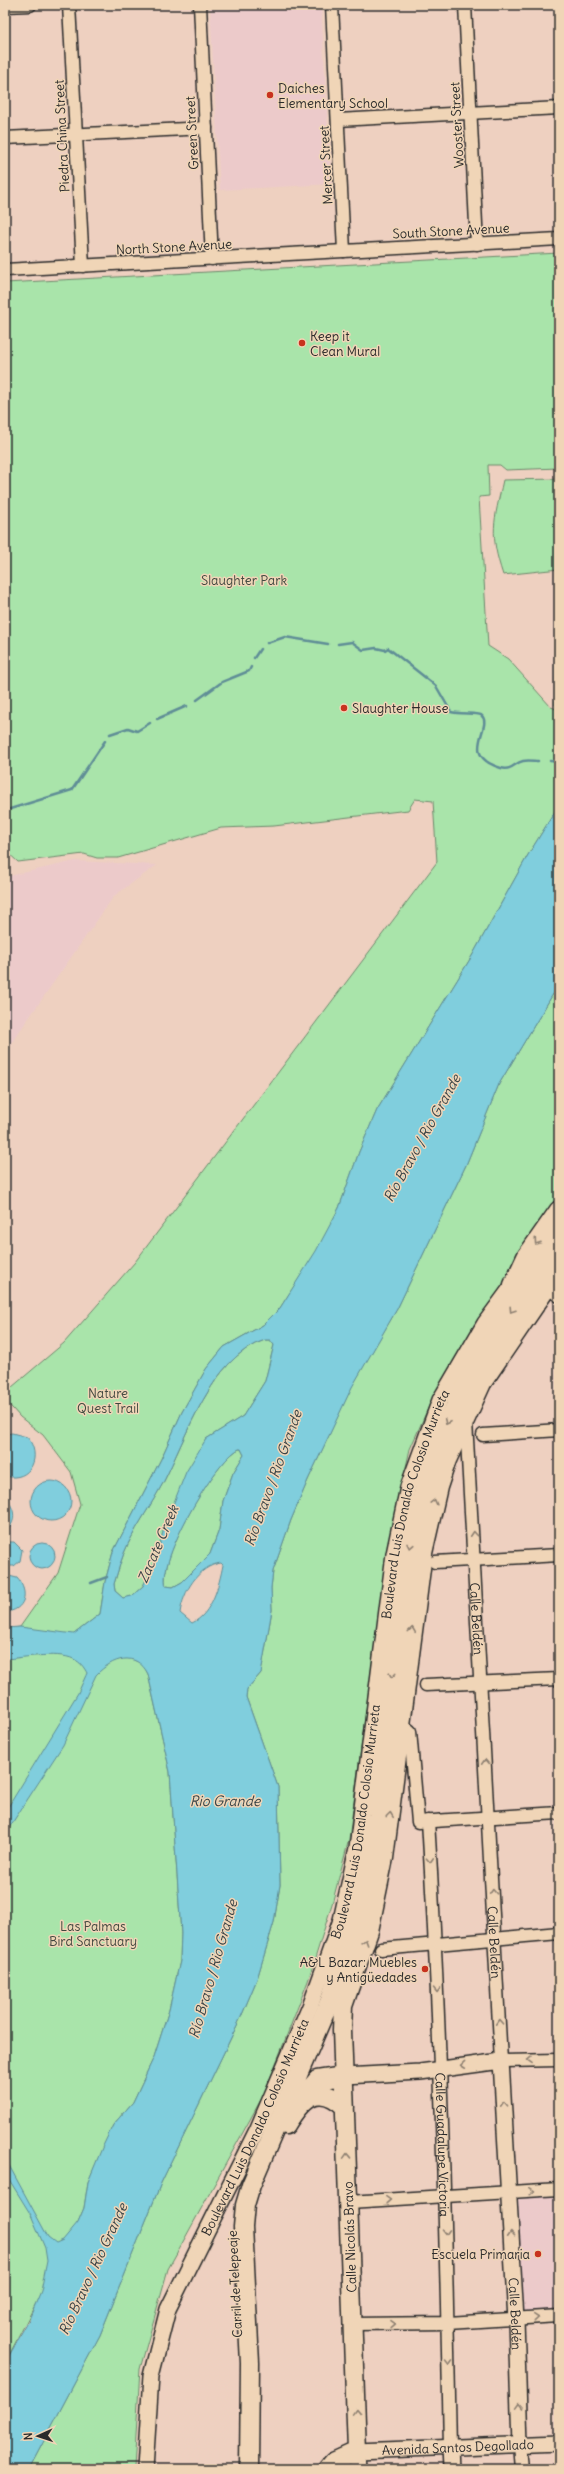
<svg xmlns="http://www.w3.org/2000/svg" width="564" height="2474" viewBox="0 0 564 2474" font-family="Delius,sans-serif">
<style>
.built{fill:#eccaca}
.green{fill:#a9e4aa;stroke:#6a886a}
.water{fill:#80cedd;stroke:#5e8d96;fill-rule:evenodd}
.lines{fill:none;stroke-linecap:round;stroke-linejoin:round}
.stream{stroke:#5e8d96;stroke-width:2.5}
.minor-casing{stroke:#2b2b2b;stroke-width:15}
.major-casing{stroke:#2b2b2b;stroke-width:18}
.highway-casing{stroke:#2b2b2b;stroke-width:21}
.minor{stroke:#f0d5b7;stroke-width:12}
.major{stroke:#f0d5b7;stroke-width:15}
.highway{stroke:#f0d5b7;stroke-width:18}
.oneway{stroke:#8e8071}
.poi-dot{fill:#c8321e;stroke:#f0d5b7;stroke-width:1.5}
.labels{text-anchor:middle;dominant-baseline:central;stroke-width:3;stroke-linejoin:round;paint-order:stroke}
.poi-label{font-size:13px;fill:#2b2b2b;stroke:#f0d5b7;text-anchor:start}
.street-label{font-size:13px;fill:#2b2b2b;stroke:#f0d5b7}
.park-label{font-size:13px;fill:#3e473e;stroke:#f0d5b7}
.water-label{font-size:14px;font-style:italic;fill:#384346;stroke:#f0d5b7}
</style>
<rect width="100%" height="100%" fill="#eed0c0"/>
<filter id="ink" filterUnits="userSpaceOnUse"><feTurbulence type="fractalNoise" baseFrequency=".025" numOctaves="2"/><feDisplacementMap in="SourceGraphic" scale="8" xChannelSelector="R" yChannelSelector="G"/><feConvolveMatrix kernelMatrix="1 2 1 2 8 2 1 2 1" color-interpolation-filters="sRGB"/></filter>
<g filter="url(#ink)">
<!-- built -->
<path class="built" d="M 210,5 L 321,5 L 331,184 L 220,190 Z
M 75,861 L 157,865 L 114,896 L 5,1052 L 5,877 Z
M 559,2195 L 559,2310 L 520,2314 L 513,2198 Z"/>
<!-- green -->
<path class="green" d="M 559,253 L 559,468 L 506,470 L 500,465 L 488,465 L 489,496 L 479,497 L 488,646 L 508,659 L 551,707 L 559,710 L 559,805 L 528,855 L 472,956 L 377,1110 L 359,1152 L 339,1208 L 317,1251 L 280,1308 L 263,1325 L 224,1347 L 206,1369 L 182,1412 L 161,1459 L 113,1552 L 105,1582 L 100,1614 L 74,1634 L 143,1664 L 148,1674 L 170,1772 L 181,1933 L 180,1961 L 169,2010 L 154,2057 L 133,2102 L 113,2125 L 88,2182 L 84,2208 L 78,2222 L 5,2363 L 5,1629 L 20,1627 L 58,1573 L 80,1504 L 71,1472 L 43,1435 L 20,1417 L 5,1400 L 5,1393 L 64,1343 L 135,1262 L 437,862 L 433,801 L 415,799 L 408,810 L 274,826 L 221,828 L 118,858 L 97,858 L 84,854 L 18,862 L 5,850 L 5,283 Z
M 559,479 L 559,569 L 503,575 C 489,533 494,522 503,480 Z
M 556,650 L 559,650 L 559,708 L 555,705 Z
M 559,984 L 559,1197 L 464,1345 L 433,1397 L 410,1449 L 387,1551 L 349,1839 L 332,1904 L 308,1981 L 264,2094 L 168,2269 L 140,2369 L 134,2469 L 29,2469 L 100,2335 L 161,2183 L 241,2017 L 257,1979 L 274,1922 L 280,1885 L 278,1787 L 246,1697 L 247,1689 L 261,1673 L 272,1610 L 271,1588 L 273,1571 L 291,1520 L 308,1480 L 352,1386 L 397,1309 L 466,1165 L 499,1084 Z
M 265,1340 L 270,1340 L 274,1345 L 265,1381 L 243,1416 L 206,1439 L 165,1525 L 154,1565 L 143,1586 L 132,1596 L 123,1598 L 115,1591 L 114,1584 C 118,1571 122,1556 128,1544 C 138,1523 152,1504 163,1483 C 186,1438 212,1356 265,1340 Z
M 239,1449 L 241,1449 L 244,1455 L 233,1473 L 223,1501 L 219,1530 L 210,1554 L 182,1582 L 173,1587 L 166,1586 C 157,1560 214,1462 239,1449 Z"/>
<!-- water -->
<path class="water" d="M 559,805 L 559,984 L 499,1084 L 466,1165 L 397,1309 L 352,1387 L 308,1480 L 291,1520 L 273,1571 L 271,1588 L 272,1610 L 261,1673 L 247,1689 L 246,1697 L 278,1787 L 280,1885 L 274,1922 L 257,1979 L 241,2017 L 161,2183 L 100,2335 L 29,2469 L 5,2469 L 5,2363 L 27,2324 L 41,2291 L 47,2261 L 45,2248 L 31,2215 L 5,2173 L 5,2158 L 48,2237 L 56,2243 L 63,2240 L 78,2222 L 84,2208 L 88,2182 L 102,2148 L 113,2125 L 133,2102 L 154,2057 L 169,2010 L 180,1961 L 181,1933 L 170,1772 L 148,1674 C 136,1650 112,1658 96,1675 L 63,1745 L 5,1834 L 5,1812 L 78,1693 L 87,1673 C 85,1669 81,1663 77,1661 C 62,1650 23,1658 5,1659 L 5,1628 L 20,1627 L 74,1634 L 100,1614 L 105,1582 L 113,1552 L 161,1459 L 182,1412 L 206,1369 L 224,1347 L 263,1325 L 280,1308 L 316,1251 L 339,1208 L 359,1152 L 377,1110 L 472,956 L 528,855 ZM 265,1340 L 270,1340 L 274,1345 L 265,1381 L 243,1416 L 206,1439 L 186,1472 L 165,1525 L 154,1565 L 143,1586 L 132,1596 L 123,1598 L 115,1591 L 114,1584 C 118,1571 122,1556 128,1544 C 138,1523 152,1504 163,1483 C 186,1438 212,1356 265,1340 ZM 239,1449 L 241,1449 L 244,1455 L 233,1473 L 223,1501 L 219,1530 L 210,1554 L 182,1582 L 173,1587 L 166,1586 C 157,1561 214,1462 239,1449 ZM 221,1563 L 223,1565 C 219,1585 212,1614 192,1623 L 180,1613 C 183,1592 198,1566 221,1563 Z
M 12,1433 L 27,1437 C 43,1455 31,1483 5,1476 L 5,1434 Z
M31 1501a20 20 0 1 1 40 0a20 20 0 1 1-40 0Z
M 5,1498 C 16,1508 17,1523 5,1532 Z
M 5,1542 L 14,1542 L 22,1550 L 20,1561 L 14,1566 L 5,1566 Z
M29 1556a13 13 0 1 1 26 0a13 13 0 1 1-26 0Z
M 5,1575 L 17,1578 C 30,1592 25,1611 5,1612 Z"/>
<g class="lines">
<!-- stream -->
<path class="stream" d="M 267,643 L 285,637 L 328,644
M 338,644 L 352,642 L 363,650 L 376,648 L 385,650 L 388,648 L 436,686 L 451,712 C 458,714 478,713 481,715 C 495,726 457,755 501,768 C 512,771 514,763 523,761 C 528,760 534,761 538,761
M 254,658 L 260,649
M 197,700 L 222,682 L 249,671 L 251,667
M 157,719 L 187,706
M 110,734 L 128,728 L 137,731 L 150,723
M 550,761 L 559,762
M 10,809 L 72,790 L 105,741
M 91,1583 L 107,1577"/>
<defs>
<g id="minor">
<path d="M 69,5 L 83,266"/>
<path d="M 200,5 L 212,259"/>
<path d="M 332,5 L 344,251"/>
<path d="M 465,5 L 477,244"/>
<path d="M 5,6 L 30,5"/>
<path d="M 338,120 L 559,108"/>
<path d="M 5,138 L 206,128"/>
<path d="M 5,270 L 559,239"/>
<path d="M 547,1287 L 559,1296"/>
<path id="s1" d="M 466,1421 L 501,2061 L 559,2060"/>
<path d="M 483,1435 L 559,1430"/>
<path d="M 435,1562 L 559,1555"/>
<path d="M 426,1685 L 559,1679"/>
<path d="M 401,1724 L 410,1731 L 418,1822 L 559,1813"/>
<path id="s2" d="M 428,1821 C 441,2030 446,2239 450,2448"/>
<path d="M 381,1949 L 559,1933"/>
<path d="M 349,2202 L 559,2189"/>
<path d="M 353,2324 L 448,2323 L 559,2316"/>
<path d="M 520,2445 L 522,2469"/>
</g>
<g id="major">
<path id="s3" d="M 344,2076 L 420,2072 L 501,2061 L 516,2320 L 520,2445"/>
<path d="M 450,2448 L 451,2469"/>
<path id="s4" d="M 145,2469 L 151,2376 L 168,2309 L 258,2128 L 311,2004 L 341,1920 L 357,1848 L 394,1554 L 408,1487 L 440,1400 L 485,1323 L 513,1285 L 521,1279"/>
<path id="s5" d="M 358,2469 L 357,2451 L 559,2443"/>
</g>
<path id="highway" d="M 513,1285 L 526,1257 L 559,1210
M 301,2100 L 317,2080 L 344,2076
M 286,2125 C 302,2099 318,2081 345,2107
M 249,2469 L 250,2363 L 243,2227 L 245,2205 L 251,2185 L 330,2000 L 363,1894 L 377,1815 L 392,1674 L 409,1551 L 431,1461 L 457,1402 L 481,1357 L 559,1239
M 327,2469 L 333,2462 L 357,2451 L 342,2030 L 343,2006 L 369,1931 L 384,1858 L 423,1553 L 438,1487 L 447,1460 L 482,1383 L 559,1270"/>
</defs>
<!-- minor casing -->
<use href="#minor" class="minor-casing"/>
<!-- major casing -->
<use href="#major" class="major-casing"/>
<!-- highway casing -->
<use href="#highway" class="highway-casing"/>
<!-- minor -->
<use href="#minor" class="minor"/>
<!-- major -->
<use href="#major" class="major"/>
<!-- highway -->
<use href="#highway" class="highway"/>
</g>
<!-- one-way arrows -->
<defs><path id="oneway-chevron" d="M-2-3.5L2.5 0L-2 3.5" fill="none" stroke-width="1.6" stroke-linecap="round" stroke-linejoin="round"/></defs>
<g class="oneway">
<use href="#oneway-chevron" transform="translate(537 1242) rotate(125)"/>
<use href="#oneway-chevron" transform="translate(512 1310) rotate(123)"/>
<use href="#oneway-chevron" transform="translate(447 1422) rotate(115)"/>
<use href="#oneway-chevron" transform="translate(434 1502) rotate(-76)"/>
<use href="#oneway-chevron" transform="translate(474 1534) rotate(-94)"/>
<use href="#oneway-chevron" transform="translate(410 1546) rotate(101)"/>
<use href="#oneway-chevron" transform="translate(412 1630) rotate(-83)"/>
<use href="#oneway-chevron" transform="translate(392 1675) rotate(97)"/>
<use href="#oneway-chevron" transform="translate(485 1762) rotate(-93)"/>
<use href="#oneway-chevron" transform="translate(390 1815) rotate(-83)"/>
<use href="#oneway-chevron" transform="translate(430 1860) rotate(87)"/>
<use href="#oneway-chevron" transform="translate(493 1892) rotate(-93)"/>
<use href="#oneway-chevron" transform="translate(365 1942) rotate(-72)"/>
<use href="#oneway-chevron" transform="translate(437 1990) rotate(89)"/>
<use href="#oneway-chevron" transform="translate(499 2022) rotate(-93)"/>
<use href="#oneway-chevron" transform="translate(530 2060) rotate(179)"/>
<use href="#oneway-chevron" transform="translate(463 2065) rotate(174)"/>
<use href="#oneway-chevron" transform="translate(504 2104) rotate(-93)"/>
<use href="#oneway-chevron" transform="translate(347 2156) rotate(-92)"/>
<use href="#oneway-chevron" transform="translate(532 2191) rotate(-4)"/>
<use href="#oneway-chevron" transform="translate(388 2200) rotate(-3)"/>
<use href="#oneway-chevron" transform="translate(446 2232) rotate(89)"/>
<use href="#oneway-chevron" transform="translate(511 2234) rotate(-94)"/>
<use href="#oneway-chevron" transform="translate(536 2318) rotate(-5)"/>
<use href="#oneway-chevron" transform="translate(392 2324) rotate(-1)"/>
<use href="#oneway-chevron" transform="translate(449 2362) rotate(89)"/>
<use href="#oneway-chevron" transform="translate(519 2406) rotate(-92)"/>
<use href="#oneway-chevron" transform="translate(356 2412) rotate(-92)"/>
</g>
</g>
<!-- markers -->
<g class="poi-dot">
<circle cx="270" cy="95" r="4"/>
<circle cx="302" cy="343" r="4"/>
<circle cx="344" cy="708" r="4"/>
<circle cx="425" cy="1969" r="4"/>
<circle cx="538" cy="2254" r="4"/>
</g>
<g class="labels">
<!-- poi labels -->
<g class="poi-label">
<text x="278" y="88">Daiches<tspan x="278" dy="15">Elementary School</tspan></text>
<text x="310" y="336">Keep it<tspan x="310" dy="15">Clean Mural</tspan></text>
<text x="352" y="708">Slaughter House</text>
<text x="417" y="1962" text-anchor="end">A&amp;L Bazar: Muebles<tspan x="417" dy="15">y Antigüedades</tspan></text>
<text x="530" y="2254" text-anchor="end">Escuela Primaria</text>
</g>
<!-- street labels -->
<g class="street-label">
<text transform="translate(457 125) rotate(-93)">Wooster Street</text>
<text transform="translate(192 133) rotate(-93)">Green Street</text>
<text transform="translate(62 136) rotate(-93)">Piedra China Street</text>
<text transform="translate(326 165) rotate(-93)">Mercer Street</text>
<text transform="translate(451 231) rotate(-3)">South Stone Avenue</text>
<text transform="translate(174 247) rotate(-3)">North Stone Avenue</text>
<text stroke="none"><textPath href="#s4" startOffset="1012">Boulevard Luis Donaldo Colosio Murrieta</textPath></text>
<text stroke="none"><textPath href="#s1" startOffset="198">Calle Beldén</textPath></text>
<text stroke="none"><textPath href="#s4" startOffset="688">Boulevard Luis Donaldo Colosio Murrieta</textPath></text>
<text stroke="none"><textPath href="#s1" startOffset="522">Calle Beldén</textPath></text>
<text stroke="none"><textPath href="#s4" startOffset="364">Boulevard Luis Donaldo Colosio Murrieta</textPath></text>
<text stroke="none"><textPath href="#s2" startOffset="324">Calle Guadalupe Victoria</textPath></text>
<text transform="translate(350 2237) rotate(-92)">Calle Nicolás Bravo</text>
<text transform="translate(235 2284) rotate(-93)">Carril de Telepeaje</text>
<text stroke="none"><textPath href="#s3" startOffset="411">Calle Beldén</textPath></text>
<text stroke="none"><textPath href="#s5" startOffset="119">Avenida Santos Degollado</textPath></text>
</g>
<!-- park labels -->
<g class="park-label">
<text x="244" y="580">Slaughter Park</text>
<text x="108" y="1393">Nature<tspan x="108" dy="15">Quest Trail</tspan></text>
<text x="93" y="1926">Las Palmas<tspan x="93" dy="15">Bird Sanctuary</tspan></text>
</g>
<!-- water labels -->
<g class="water-label">
<text transform="translate(422 1138) rotate(-61)">Río Bravo / Rio Grande</text>
<text transform="translate(273 1478) rotate(-70)">Río Bravo / Rio Grande</text>
<text transform="translate(158 1544) rotate(-67)">Zacate Creek</text>
<text x="225" y="1801">Rio Grande</text>
<text transform="translate(213 1969) rotate(-74)">Río Bravo / Rio Grande</text>
<text transform="translate(93 2269) rotate(-65)">Río Bravo / Rio Grande</text>
</g>
</g>
<!-- margin -->
<rect width="564" height="2474" fill="none" stroke="#f0d5b7" stroke-width="20"/>
<rect x="10" y="10" width="544" height="2454" fill="none" stroke="#2b2b2b" stroke-width="1.5" filter="url(#ink)"/>
<!-- north arrow -->
<g transform="translate(38 2436) rotate(267)" stroke="#f0d5b7" stroke-width="3" paint-order="stroke">
<path d="M0-3L7 15L0 10L-7 15Z" fill="#2b2b2b"/>
<text y="-6" font-size="11" font-weight="bold" text-anchor="middle" fill="#2b2b2b">N</text>
</g>
</svg>
